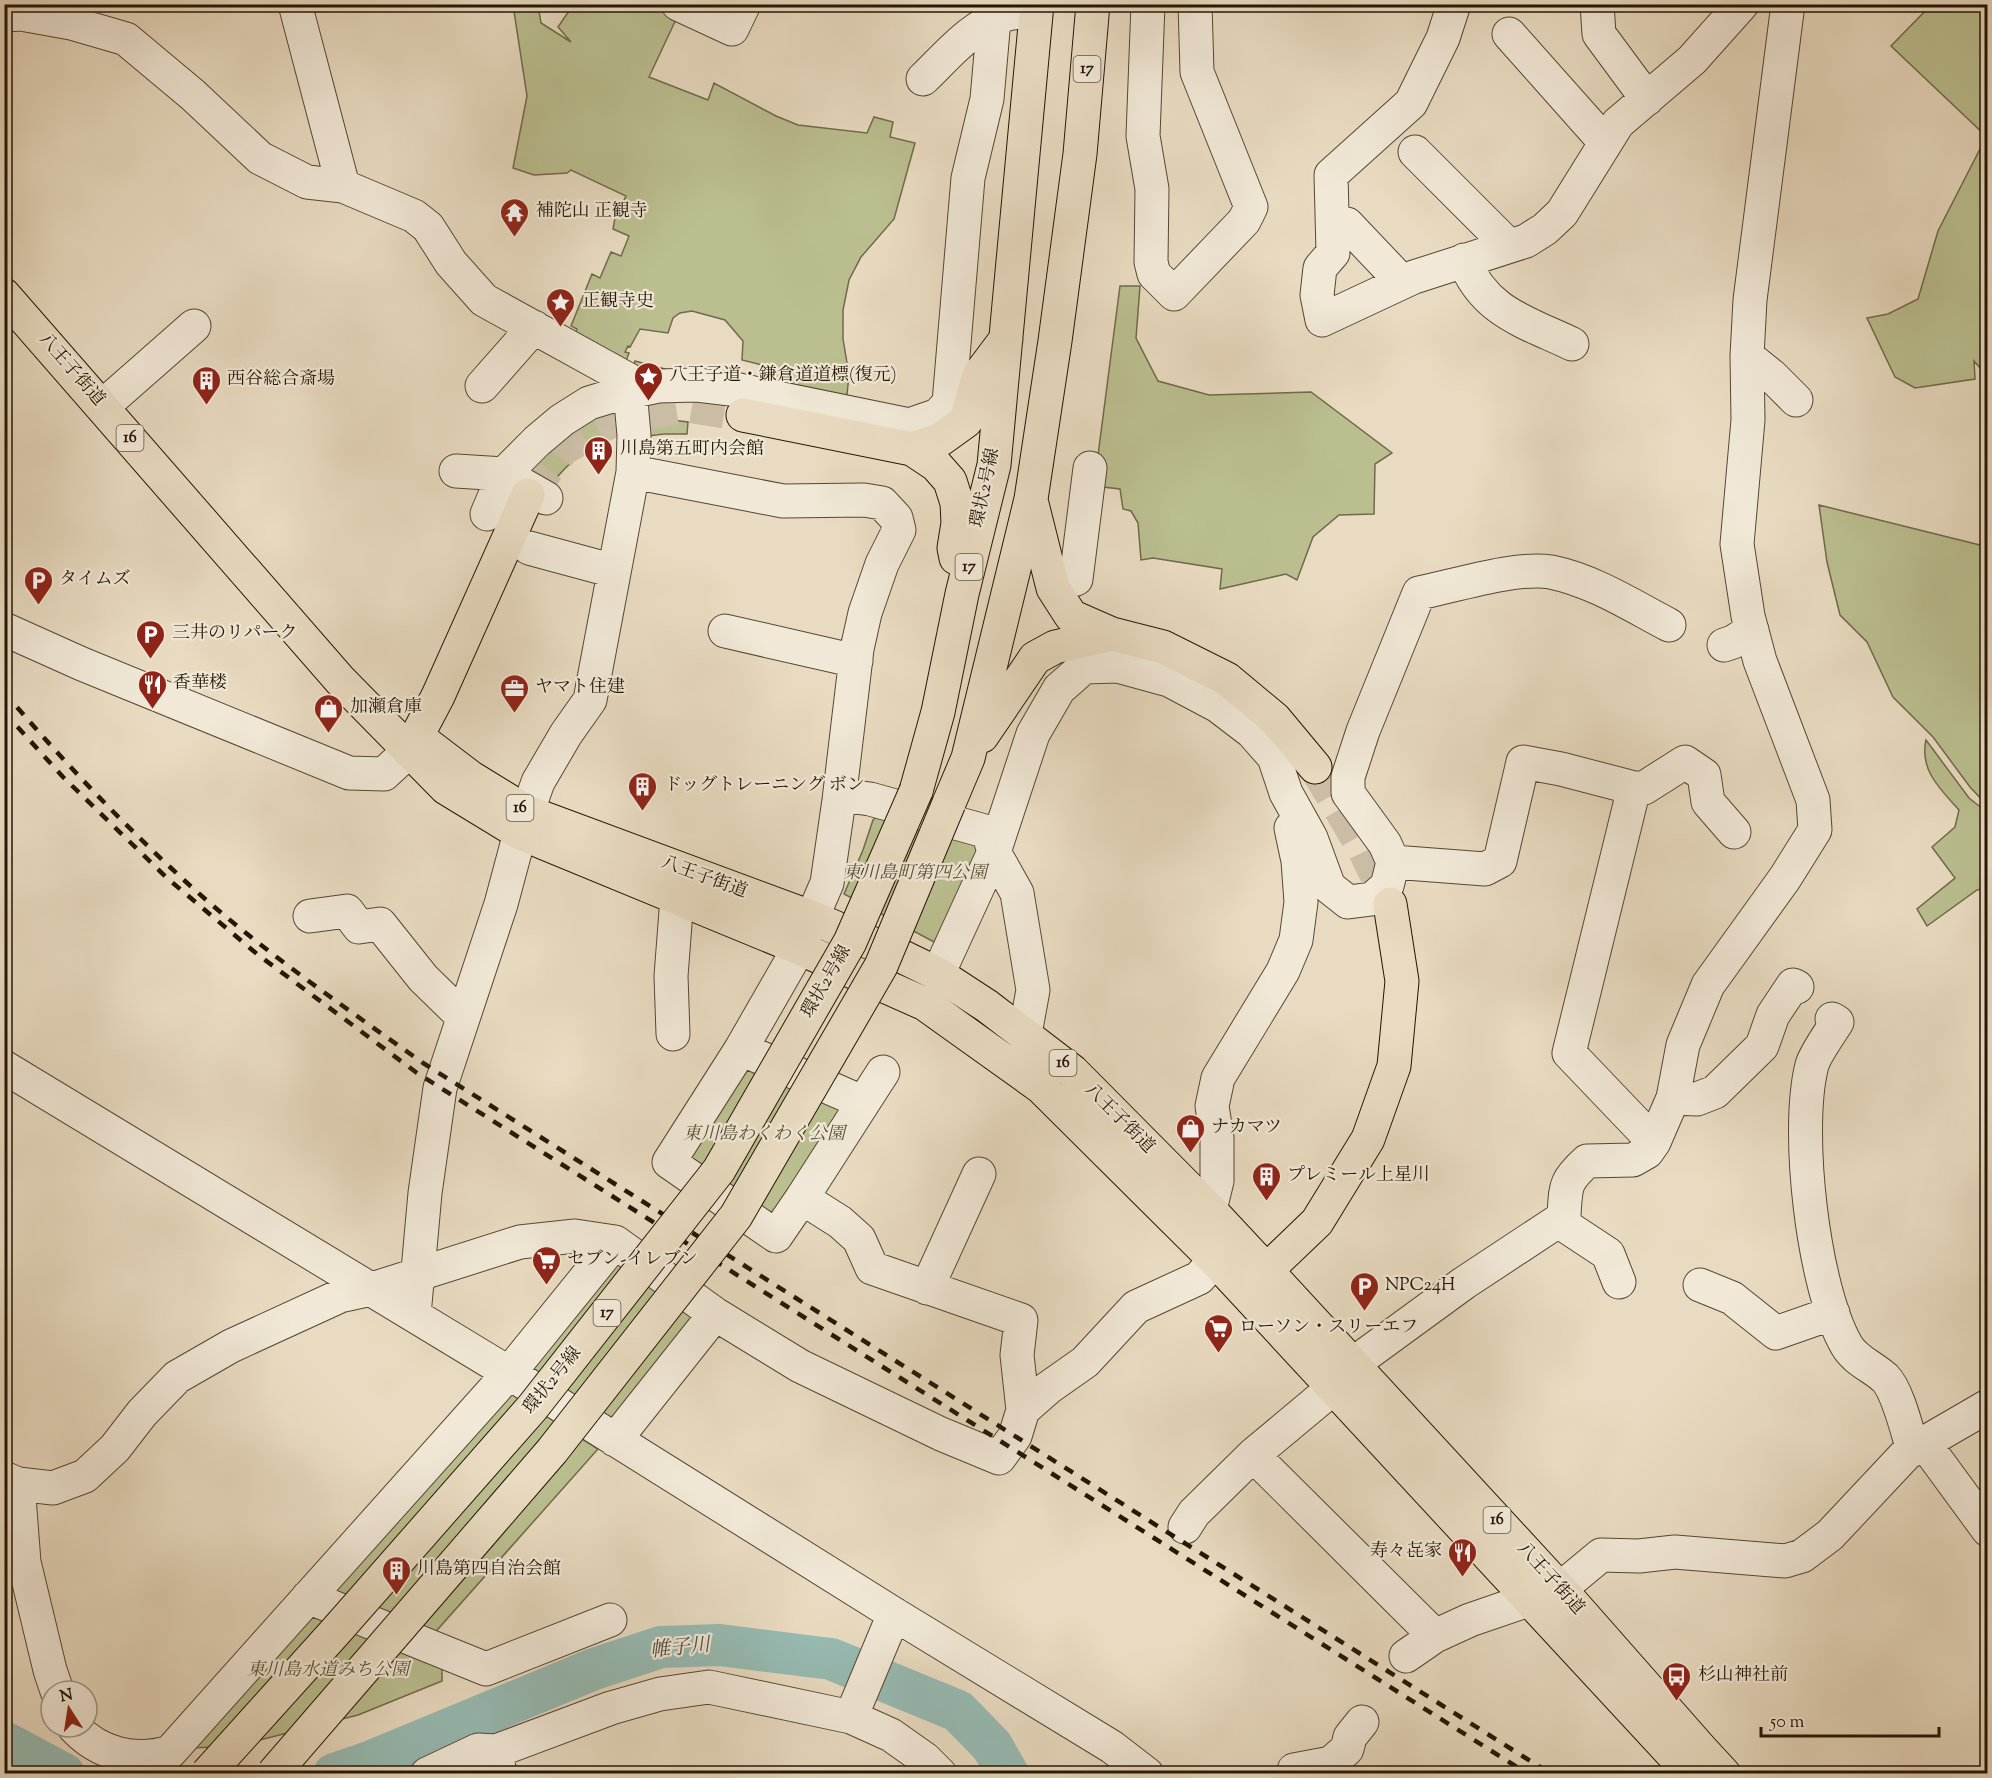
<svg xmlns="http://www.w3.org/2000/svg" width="1992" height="1778" viewBox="0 0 1992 1778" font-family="'Sorts Mill Goudy','Noto Serif JP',serif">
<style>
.green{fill:#bbbf90;stroke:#706a4a;stroke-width:1.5}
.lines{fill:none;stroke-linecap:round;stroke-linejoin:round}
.river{stroke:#97bbb3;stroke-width:42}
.major-tunnel{stroke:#cbbda5;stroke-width:33;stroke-dasharray:33 16;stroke-linecap:butt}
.minor-casing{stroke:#554733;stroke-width:35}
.major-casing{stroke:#241604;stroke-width:35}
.highway-casing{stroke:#241604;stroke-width:35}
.minor{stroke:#f1e8d7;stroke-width:33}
.major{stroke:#e9dbc1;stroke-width:33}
.highway{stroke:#e9dbc1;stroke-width:33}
.rail{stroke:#241604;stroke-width:4.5;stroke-dasharray:10 10;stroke-linecap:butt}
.major-bridge-casing{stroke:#241604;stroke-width:35;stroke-linecap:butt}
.major-bridge{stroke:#e9dbc1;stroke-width:33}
.labels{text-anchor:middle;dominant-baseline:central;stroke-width:4.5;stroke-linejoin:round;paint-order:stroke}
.shield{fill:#f1e8d7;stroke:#625543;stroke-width:1.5}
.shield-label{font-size:16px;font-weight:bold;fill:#241604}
.poi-label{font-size:18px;fill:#241604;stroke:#f1e8d7;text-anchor:start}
.street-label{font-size:18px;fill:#241604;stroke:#f1e8d7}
.park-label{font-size:18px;font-style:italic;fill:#595135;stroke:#f1e8d7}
.water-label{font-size:20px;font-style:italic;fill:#4c5041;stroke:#f1e8d7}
</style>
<rect width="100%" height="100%" fill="#e9dbc1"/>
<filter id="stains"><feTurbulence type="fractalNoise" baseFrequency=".00333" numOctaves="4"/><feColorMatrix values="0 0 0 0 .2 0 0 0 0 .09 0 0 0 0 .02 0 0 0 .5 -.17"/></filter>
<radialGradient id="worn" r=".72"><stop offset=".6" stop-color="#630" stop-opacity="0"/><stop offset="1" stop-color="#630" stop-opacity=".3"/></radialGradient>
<!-- green -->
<path class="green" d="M 1932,4 L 1987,5 L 1987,137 L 1891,46 Z
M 513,5 L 538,5 L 541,23 L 571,42 L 558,27 L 573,5 L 609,5 L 615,7 L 616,5 L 658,5 L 679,13 L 649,77 L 708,100 L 714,83 L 776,116 L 798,125 L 867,133 L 874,117 L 893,122 L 890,137 L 915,143 L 894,219 L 861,257 L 849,280 L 843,310 L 843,339 L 849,375 L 846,404 L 771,387 L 774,368 L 742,360 L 743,341 L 725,320 L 692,311 L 680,313 L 673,318 L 668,333 L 640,329 L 630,347 L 628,346 L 625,352 L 629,353 L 625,363 L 573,339 L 577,329 L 571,326 L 592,274 L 600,278 L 611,252 L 621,256 L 629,236 L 613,229 L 615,218 L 626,196 L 571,170 L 567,173 L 534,175 L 513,168 L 527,96 Z
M 1980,149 L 1988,154 L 1987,376 L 1974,361 L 1975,379 L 1915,388 L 1895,377 L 1867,318 L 1888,314 L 1918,299 L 1938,231 Z
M 1120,286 L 1140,286 L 1136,338 L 1158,381 L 1209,395 L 1311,392 L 1392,453 L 1375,464 L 1374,514 L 1339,515 L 1313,537 L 1297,580 L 1286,574 L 1220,589 L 1222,569 L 1153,558 L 1141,560 L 1138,523 L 1131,511 L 1123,509 L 1120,489 L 1094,486 Z
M 635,361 L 691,376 L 642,378 L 633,368 Z
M 617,401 L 625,431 C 589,442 568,463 545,491 L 520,478 L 532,456 Z
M 663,419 L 688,422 L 687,434 L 664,434 L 640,437 L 641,423 Z
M 1819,505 L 1980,545 L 1987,508 L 1987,805 L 1970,787 L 1933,737 L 1893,697 L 1867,642 L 1840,615 L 1827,562 Z
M 1926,740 L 1969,798 L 1988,813 L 1987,888 L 1977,890 L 1927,926 L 1917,909 L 1955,878 L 1932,847 L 1955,827 L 1959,810 C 1941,790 1919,770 1926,740 Z
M 884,811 L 986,839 L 971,883 L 934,942 L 844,894 L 863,850 L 873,820 Z
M 744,1057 L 853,1107 L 773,1226 L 679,1161 Z
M 617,1254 L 705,1319 L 618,1428 L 526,1370 Z
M 507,1391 L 598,1449 L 430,1638 L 323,1594 Z
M 314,1611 L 442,1666 L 442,1681 L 358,1715 L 236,1746 L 192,1748 Z"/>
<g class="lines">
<!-- river -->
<path class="river" d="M 4,1742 L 64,1774
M 334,1774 L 372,1761 L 594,1669 L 661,1647 L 720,1645 L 831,1659 L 958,1711 L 992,1746 L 1008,1774"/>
<!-- major-tunnel -->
<path class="major-tunnel" d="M 528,495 L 563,449 L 617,418 L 687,406 L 743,415
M 1315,767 L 1364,850 L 1390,904"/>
<defs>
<path id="minor" d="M 295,4 L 343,186
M 678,4 L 732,29 L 744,4
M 1148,4 L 1143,136 L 1152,189 L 1151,262 L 1154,274 L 1174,294 L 1244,221 L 1251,207 L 1197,72 L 1195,4
M 1454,4 L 1443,38 L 1411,103 L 1331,175 L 1333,253 L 1320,268 L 1317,295 L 1322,320 L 1414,277 L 1526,241 L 1545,229 L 1562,213 L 1618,123 L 1692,60 L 1742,4
M 1597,4 L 1599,34 L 1647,99
M 4,15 L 21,14 L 71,23 L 126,39 L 193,95 L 260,158 L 307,182 L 343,186 L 414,216 L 428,227 L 451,263 L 484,300 L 629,380 L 634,435 L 633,472 L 590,700 L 566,734 L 538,782 L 520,833 L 501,904 L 440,1088 L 425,1193 L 414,1315
M 1509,34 L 1605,142
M 923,79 C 949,54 973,24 1008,14 C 1017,12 1027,11 1036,10
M 1415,152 L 1509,246
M 1347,224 L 1402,282
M 1464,260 C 1484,312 1526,322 1572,344
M 1747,356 L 1772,376 L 1796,400
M 482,386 L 534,327
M 103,406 L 194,326
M 456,471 L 504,474 L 537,441 L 562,420 L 589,403 L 615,395 L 658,386 L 697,385 L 739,390 L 909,425 L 938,415 L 949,403 L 968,178 L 987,99 L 994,19
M 633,472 L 783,501 L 864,500 L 882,503 L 896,518 L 899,530 L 882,564 L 865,613 L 857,649 L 839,800 L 827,883 L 799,948 L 741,1049 L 669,1162 L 776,1236 L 802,1198 L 840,1222 L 859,1239 L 872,1268 L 1021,1320 L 1017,1355 L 1023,1410
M 487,514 L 504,474 L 546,498
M 529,548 L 614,571
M 1076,579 L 1090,468
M 4,629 L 82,664 L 349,773 L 384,774 L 409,751
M 725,631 L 856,661
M 1724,645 L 1733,642 L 1752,630
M 1634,788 L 1644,788 L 1685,762 L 1704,775 L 1708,802 L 1734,832
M 840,795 L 870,799 L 988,832 L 994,852 L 1017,893 L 1033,990 L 1025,1034
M 1393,862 L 1485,869 L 1500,861 L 1523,762 L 1561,769 L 1634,788 L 1569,1053 L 1654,1142
M 310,916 L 347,911 L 359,927 L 380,924 L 423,978 L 463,1017
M 938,974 L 994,852 L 1033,734 L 1059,689 L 1084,667 L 1118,666 L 1169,680 L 1218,706 L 1252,732 L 1274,757 L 1286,793 L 1311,838 L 1329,887 L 1348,902 L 1372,899 L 1387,886 L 1393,862 L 1385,844 L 1348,793 L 1348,777 L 1363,731 L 1419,593 C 1454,586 1517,566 1551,572 C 1594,581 1631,605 1669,625
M 1832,1019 L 1837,1022 C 1831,1032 1815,1054 1812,1065 C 1795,1130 1813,1288 1847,1346 C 1855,1360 1873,1367 1885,1378 C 1898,1391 1907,1431 1913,1450
M 673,1034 L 671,976 L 677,898
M 741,1049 L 862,1102
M 4,1067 L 509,1373 L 894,1614 L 1112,1747 L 1147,1774
M 1673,1098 L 1697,1099 L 1715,1092 L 1762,1046 L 1773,1015 L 1793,985 L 1797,987
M 802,1198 L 883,1072
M 1210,1210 L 1217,1181 L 1217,1138 L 1212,1106 L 1218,1078 L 1283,971 L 1296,940 L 1301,902 L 1298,861 L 1291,828
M 1558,1221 L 1608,1254 L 1619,1282
M 1700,1285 L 1732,1298 L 1776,1333 L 1833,1313
M 927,1288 L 979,1174
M 1353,1364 L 1464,1283 L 1558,1221 L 1564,1215 C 1566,1186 1564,1182 1587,1161 L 1633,1160 L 1647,1152 L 1654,1142 L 1673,1098 L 1683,1045 L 1708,985 L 1785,878 L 1815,830 L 1813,800 L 1760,661 L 1748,616 L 1737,544 L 1748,420 L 1747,356 L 1750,300 L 1788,4
M 615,1440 L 715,1314
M 1925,1444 L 1988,1530
M 1253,1455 L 1435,1636
M 4,1478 L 18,1484 L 53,1488 L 85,1476 L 115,1448 L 142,1413 L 177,1377 L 231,1346 L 340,1296 L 372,1289 L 520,1242 L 575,1236 L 615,1242 L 715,1314 L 800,1366 L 941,1434 L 999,1458 L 1015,1436 L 1023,1410 L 1048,1388 L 1085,1362 L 1136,1307 L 1199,1278 L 1215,1260
M 1185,1527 L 1194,1513 L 1253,1455 L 1332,1389
M 24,1562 L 50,1670 L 57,1691
M 4,1571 L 24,1562 L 18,1484
M 308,1597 L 486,1669 L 610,1620
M 1406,1656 L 1435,1636 L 1470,1620 L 1560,1589 L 1601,1555 L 1639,1556 L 1675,1552 L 1785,1561 L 1802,1556 L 1830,1535 L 1907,1453 L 1988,1406
M 851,1717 L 894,1614
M 74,1727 C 99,1754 135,1763 170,1752 L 509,1373 L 615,1242
M 427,1774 L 478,1750 L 496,1751
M 500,1774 L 496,1751 L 611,1708 L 660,1694 L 709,1687 L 851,1717 L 891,1735 L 925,1759 L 940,1774
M 1293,1774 L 1294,1770 L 1331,1763 L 1347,1749 L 1350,1737 L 1362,1722"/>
<path id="major" d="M 743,415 L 912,449 L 936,465 L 950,481 L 957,503 L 958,523 L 954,548 L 956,558
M 912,449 L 941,439 L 966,421 L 979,375 L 1006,339
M 1032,504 L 1053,588 L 1071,616 L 1112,634 L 1163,647 L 1227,679 L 1275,719 L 1315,767
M 982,736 L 1035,658 L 1055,647 L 1112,634
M 409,751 L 438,696 L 528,495
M 916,791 L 938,712 L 962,594 L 994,465 L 1037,4
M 949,803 L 968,758 L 1031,499 L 1055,341 L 1080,154 L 1093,4
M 1246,1290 L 1317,1222 L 1368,1139 L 1394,1066 L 1402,981 L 1390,904"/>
<path id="highway" d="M 4,295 L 340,680 L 446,788 L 520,833 L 799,948 L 925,1004 L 1041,1087 L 1215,1260 L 1691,1774
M 424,742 L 470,777 L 527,812 L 813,918 L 901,956 L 938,974 L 987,1006 L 1072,1071 L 1210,1210 L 1266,1270 L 1560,1589 L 1700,1748 L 1724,1774"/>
</defs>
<!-- minor casing -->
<use href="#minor" class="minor-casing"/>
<!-- major casing -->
<use href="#major" class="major-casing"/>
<!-- highway casing -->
<use href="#highway" class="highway-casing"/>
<!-- minor -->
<use href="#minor" class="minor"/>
<!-- major -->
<use href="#major" class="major"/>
<!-- highway -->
<use href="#highway" class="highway"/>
<!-- rail -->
<path class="rail" d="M 4,692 C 57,754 112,813 171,868 C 248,941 336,1001 423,1063 L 1551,1774
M 4,712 L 63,777 L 167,878 L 257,954 L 417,1073 L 1528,1774"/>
<defs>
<path id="major-bridge" d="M 207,1774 L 336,1631 L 532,1408 L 719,1170 L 850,942 L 916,791
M 273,1774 L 552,1451 L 736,1216 L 881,966 L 949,803"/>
</defs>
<!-- major-bridge casing -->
<use href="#major-bridge" class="major-bridge-casing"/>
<!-- major-bridge -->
<use href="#major-bridge" class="major-bridge"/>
</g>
<!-- icons -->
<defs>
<symbol id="temple-pin" viewBox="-11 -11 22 30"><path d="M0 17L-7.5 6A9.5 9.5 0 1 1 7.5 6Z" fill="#8f2418" stroke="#f1e8d7"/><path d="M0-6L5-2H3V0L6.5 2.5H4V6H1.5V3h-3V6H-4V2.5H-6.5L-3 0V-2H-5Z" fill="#fff"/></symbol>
<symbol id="sight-pin" viewBox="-11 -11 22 30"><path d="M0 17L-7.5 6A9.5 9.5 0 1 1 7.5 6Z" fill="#8f2418" stroke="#f1e8d7"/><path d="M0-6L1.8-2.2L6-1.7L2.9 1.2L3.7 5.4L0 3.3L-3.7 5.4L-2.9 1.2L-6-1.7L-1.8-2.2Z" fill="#fff"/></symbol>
<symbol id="building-pin" viewBox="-11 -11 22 30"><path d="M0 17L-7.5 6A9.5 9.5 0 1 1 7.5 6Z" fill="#8f2418" stroke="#f1e8d7"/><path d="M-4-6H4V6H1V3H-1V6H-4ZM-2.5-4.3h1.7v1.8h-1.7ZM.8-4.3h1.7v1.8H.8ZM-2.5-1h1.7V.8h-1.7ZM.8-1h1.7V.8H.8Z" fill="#fff"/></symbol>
<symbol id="parking-pin" viewBox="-11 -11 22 30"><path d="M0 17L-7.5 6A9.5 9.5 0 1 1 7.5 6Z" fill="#8f2418" stroke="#f1e8d7"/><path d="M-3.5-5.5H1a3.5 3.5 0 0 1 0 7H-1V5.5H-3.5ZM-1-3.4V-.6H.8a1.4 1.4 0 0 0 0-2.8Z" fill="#fff"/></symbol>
<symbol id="restaurant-pin" viewBox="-11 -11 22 30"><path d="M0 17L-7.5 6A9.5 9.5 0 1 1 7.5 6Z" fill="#8f2418" stroke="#f1e8d7"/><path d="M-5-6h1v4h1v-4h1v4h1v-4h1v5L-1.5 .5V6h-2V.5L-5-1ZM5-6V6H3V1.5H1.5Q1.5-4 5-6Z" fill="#fff"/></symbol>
<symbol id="office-pin" viewBox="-11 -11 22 30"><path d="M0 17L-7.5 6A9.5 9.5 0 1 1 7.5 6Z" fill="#8f2418" stroke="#f1e8d7"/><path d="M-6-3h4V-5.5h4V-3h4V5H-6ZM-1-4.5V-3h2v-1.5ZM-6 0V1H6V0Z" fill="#fff"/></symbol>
<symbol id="shop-pin" viewBox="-11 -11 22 30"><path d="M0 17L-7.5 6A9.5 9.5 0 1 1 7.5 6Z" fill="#8f2418" stroke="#f1e8d7"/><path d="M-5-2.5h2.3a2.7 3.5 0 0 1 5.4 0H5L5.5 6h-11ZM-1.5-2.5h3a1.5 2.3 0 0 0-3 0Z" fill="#fff"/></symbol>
<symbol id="supermarket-pin" viewBox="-11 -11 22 30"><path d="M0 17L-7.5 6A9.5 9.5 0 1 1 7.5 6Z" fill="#8f2418" stroke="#f1e8d7"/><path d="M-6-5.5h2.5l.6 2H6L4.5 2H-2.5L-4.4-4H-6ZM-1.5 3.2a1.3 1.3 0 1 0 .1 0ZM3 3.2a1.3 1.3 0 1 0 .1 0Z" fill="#fff"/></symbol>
<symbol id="bus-pin" viewBox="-11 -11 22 30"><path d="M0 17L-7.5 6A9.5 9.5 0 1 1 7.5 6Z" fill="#8f2418" stroke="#f1e8d7"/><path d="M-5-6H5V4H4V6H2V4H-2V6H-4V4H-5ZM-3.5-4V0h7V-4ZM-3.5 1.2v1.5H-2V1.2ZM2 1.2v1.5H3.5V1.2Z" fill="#fff"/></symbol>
</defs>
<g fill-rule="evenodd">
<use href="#temple-pin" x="498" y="196" width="33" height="45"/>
<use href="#sight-pin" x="544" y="286" width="33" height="45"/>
<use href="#sight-pin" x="632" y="360" width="33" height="45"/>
<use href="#building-pin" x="190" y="364" width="33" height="45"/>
<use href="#building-pin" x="582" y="434" width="33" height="45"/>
<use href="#parking-pin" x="22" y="564" width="33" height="45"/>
<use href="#parking-pin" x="134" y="618" width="33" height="45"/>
<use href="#restaurant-pin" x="136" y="668" width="33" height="45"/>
<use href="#office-pin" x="498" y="672" width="33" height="45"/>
<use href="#shop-pin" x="312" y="692" width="33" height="45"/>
<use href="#building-pin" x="626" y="770" width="33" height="45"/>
<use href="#shop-pin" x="1174" y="1112" width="33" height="45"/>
<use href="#building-pin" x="1250" y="1160" width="33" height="45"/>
<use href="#supermarket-pin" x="530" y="1244" width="33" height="45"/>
<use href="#parking-pin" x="1348" y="1270" width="33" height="45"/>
<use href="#supermarket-pin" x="1202" y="1312" width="33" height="45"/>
<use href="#restaurant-pin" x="1446" y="1536" width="33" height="45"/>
<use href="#building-pin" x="380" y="1554" width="33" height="45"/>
<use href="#bus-pin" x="1660" y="1660" width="33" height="45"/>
</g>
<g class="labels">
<!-- shield labels -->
<g class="shield">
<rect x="1073.5" y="56" width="27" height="26" rx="4.5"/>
<rect x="116.5" y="425" width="27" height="26" rx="4.5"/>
<rect x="955.5" y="554" width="27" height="26" rx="4.5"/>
<rect x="506.5" y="795" width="27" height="26" rx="4.5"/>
<rect x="1049.5" y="1050" width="27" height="26" rx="4.5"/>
<rect x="593.5" y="1300" width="27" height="26" rx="4.5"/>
<rect x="1483.5" y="1507" width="27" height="26" rx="4.5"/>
</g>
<g class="shield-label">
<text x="1087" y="69">17</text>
<text x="130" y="438">16</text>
<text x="969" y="567">17</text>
<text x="520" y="808">16</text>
<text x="1063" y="1063">16</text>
<text x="607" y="1313">17</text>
<text x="1497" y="1520">16</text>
</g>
<!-- poi labels -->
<g class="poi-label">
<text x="536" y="212">補陀山 正観寺</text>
<text x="582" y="302">正観寺史</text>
<text x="669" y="376">八王子道・鎌倉道道標(復元)</text>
<text x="227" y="380">西谷総合斎場</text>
<text x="620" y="450">川島第五町内会館</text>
<text x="59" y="580">タイムズ</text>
<text x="172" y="634">三井のリパーク</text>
<text x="173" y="684">香華楼</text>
<text x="535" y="688">ヤマト住建</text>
<text x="350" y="708">加瀬倉庫</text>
<text x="664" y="786">ドッグトレーニング ボン</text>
<text x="1211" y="1128">ナカマツ</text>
<text x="1287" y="1176">プレミール上星川</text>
<text x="567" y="1260">セブン-イレブン</text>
<text x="1385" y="1286">NPC24H</text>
<text x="1239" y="1328">ローソン・スリーエフ</text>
<text x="1442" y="1552" text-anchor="end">寿々㐂家</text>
<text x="417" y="1570">川島第四自治会館</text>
<text x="1698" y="1676">杉山神社前</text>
</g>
<!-- street labels -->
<g class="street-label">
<text transform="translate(71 370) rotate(49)">八王子街道</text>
<text transform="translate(986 488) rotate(-78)">環状2号線</text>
<text transform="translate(704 878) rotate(20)">八王子街道</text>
<text transform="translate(827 982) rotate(-60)">環状2号線</text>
<text transform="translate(1119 1119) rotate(45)">八王子街道</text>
<text transform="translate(553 1381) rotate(-51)">環状2号線</text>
<text transform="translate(1550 1579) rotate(48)">八王子街道</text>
</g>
<!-- park labels -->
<g class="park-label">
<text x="915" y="874">東川島町第四公園</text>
<text x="764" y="1135">東川島わくわく公園</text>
<text x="328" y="1671">東川島水道みち公園</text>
</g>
<!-- water labels -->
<g class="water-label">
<text transform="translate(680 1649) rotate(-6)">帷子川</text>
</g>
</g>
<!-- margin -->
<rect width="1992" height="1778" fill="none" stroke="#e9dbc1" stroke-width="24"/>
<rect x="6" y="6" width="1980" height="1766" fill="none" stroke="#241604" stroke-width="3"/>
<rect x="12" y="12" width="1968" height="1754" fill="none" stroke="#241604" stroke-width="1.5"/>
<!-- north arrow -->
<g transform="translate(69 1709) rotate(348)"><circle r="28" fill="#f1e8d7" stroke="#9f9483" stroke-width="1.5"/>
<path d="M0-4.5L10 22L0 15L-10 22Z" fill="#8f2418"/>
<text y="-9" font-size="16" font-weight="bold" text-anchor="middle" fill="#241604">N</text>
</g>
<!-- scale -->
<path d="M1761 1727v9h178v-9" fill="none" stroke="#241604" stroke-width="3"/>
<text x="1770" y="1727" font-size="18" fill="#241604" stroke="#f1e8d7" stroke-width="4.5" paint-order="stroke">50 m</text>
<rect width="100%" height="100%" filter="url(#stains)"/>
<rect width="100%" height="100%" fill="url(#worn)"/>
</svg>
